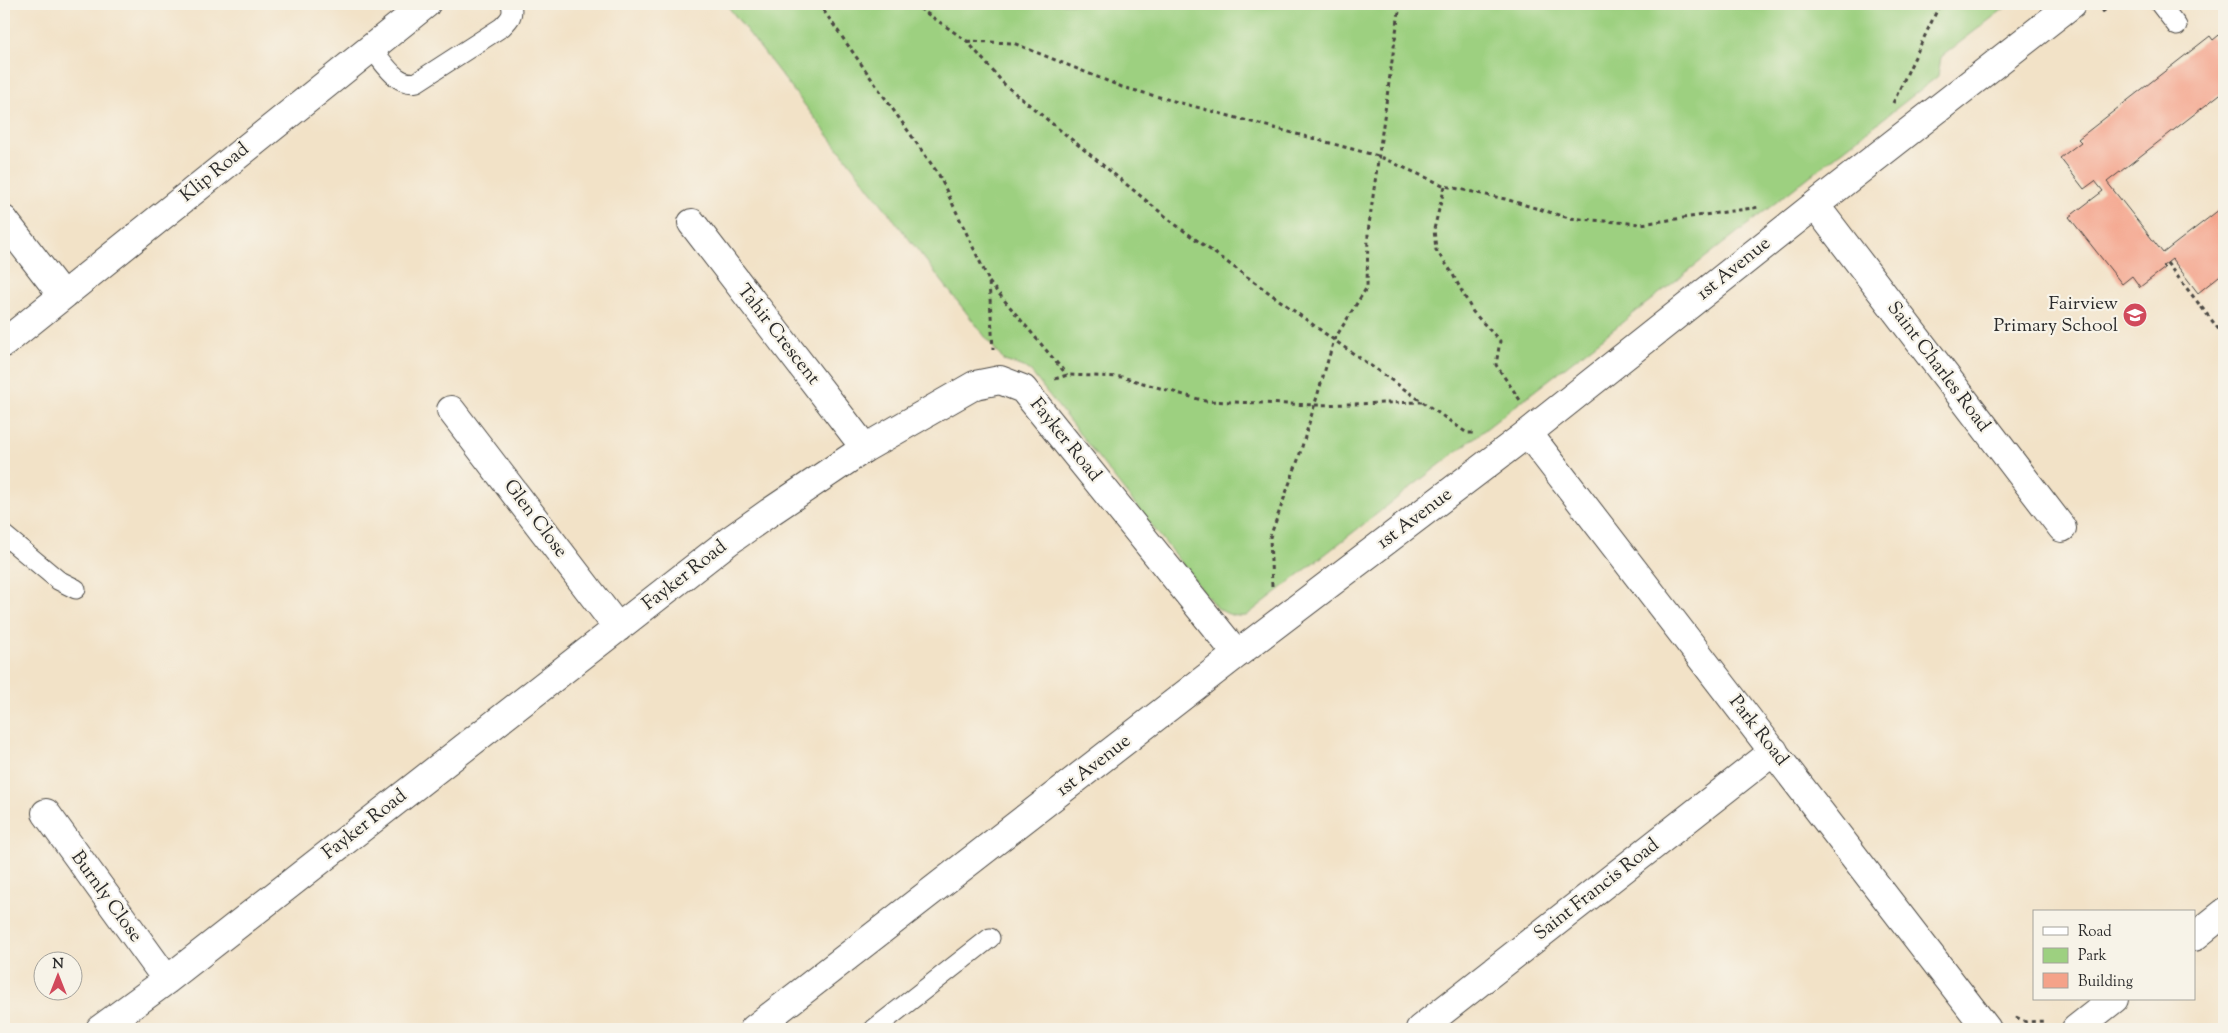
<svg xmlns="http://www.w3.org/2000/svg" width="2228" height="1033" viewBox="0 0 2228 1033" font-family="'Sorts Mill Goudy',serif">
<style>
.green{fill:#9dd080;stroke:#647e56}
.building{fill:#f4a289}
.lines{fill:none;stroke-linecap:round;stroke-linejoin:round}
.service-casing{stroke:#494642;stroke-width:21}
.minor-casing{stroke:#494642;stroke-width:30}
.tertiary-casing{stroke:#494642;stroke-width:30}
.path{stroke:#494642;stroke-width:3;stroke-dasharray:4 4;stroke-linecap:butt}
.service{stroke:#fff;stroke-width:19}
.minor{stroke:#fff;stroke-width:28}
.tertiary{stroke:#fff;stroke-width:28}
.labels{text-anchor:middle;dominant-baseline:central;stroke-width:4.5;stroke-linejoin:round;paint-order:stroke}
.street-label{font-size:19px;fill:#2b2b2b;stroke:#f7f3e8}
.poi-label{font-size:19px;fill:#2b2b2b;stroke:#f7f3e8;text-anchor:end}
</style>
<rect width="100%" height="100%" fill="#f7f3e8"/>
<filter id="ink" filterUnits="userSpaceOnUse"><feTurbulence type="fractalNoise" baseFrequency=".02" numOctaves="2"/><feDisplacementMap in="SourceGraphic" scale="10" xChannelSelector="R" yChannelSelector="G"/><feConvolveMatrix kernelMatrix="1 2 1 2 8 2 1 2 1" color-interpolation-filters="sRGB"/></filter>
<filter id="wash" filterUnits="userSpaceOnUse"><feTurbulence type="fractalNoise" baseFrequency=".0096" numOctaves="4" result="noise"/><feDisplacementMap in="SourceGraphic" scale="20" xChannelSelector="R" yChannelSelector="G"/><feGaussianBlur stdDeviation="1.12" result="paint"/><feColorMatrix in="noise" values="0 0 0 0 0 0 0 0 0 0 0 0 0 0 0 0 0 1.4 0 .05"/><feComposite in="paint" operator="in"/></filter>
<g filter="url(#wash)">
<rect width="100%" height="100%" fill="#f2e2c7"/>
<!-- green -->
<path class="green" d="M 726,4 L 2010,4 L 1941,57 L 1938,76 L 1246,616 C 1234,617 1225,614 1215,606 L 1031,372 L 1024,367 L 1004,361 Z"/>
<g id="blocks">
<!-- building -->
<path class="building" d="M 2224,31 L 2224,91 L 2107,182 L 2163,253 L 2224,206 L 2224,272 L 2198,293 L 2172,259 L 2163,266 L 2165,268 L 2140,287 L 2132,276 L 2122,284 L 2069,217 L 2103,191 L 2095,181 L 2084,189 L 2060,158 L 2081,142 L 2078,139 L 2210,36 L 2213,40 Z"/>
</g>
</g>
<g filter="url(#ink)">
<use href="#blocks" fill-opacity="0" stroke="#494642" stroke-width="1"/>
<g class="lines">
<defs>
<path id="service" d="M 2160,4 L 2177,26
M 371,48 C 384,62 396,87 417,82 L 502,27 C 510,19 514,15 511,4
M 4,535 L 58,580 L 76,589
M 874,1029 L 990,938"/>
<path id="minor" d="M 1815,205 L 2062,528
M 4,220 L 62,295
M 692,223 L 865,448
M 451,410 L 618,628
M 1528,433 L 1987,1029
M 46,813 L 167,980
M 2194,937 L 2224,913
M 100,1029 L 167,980 L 729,541 L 770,512 L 865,448 L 975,385 L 1000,380 L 1023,389 L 1237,654
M 754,1029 L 1237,654 L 1528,433 L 1815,205 L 2072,4
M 1420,1029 L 1774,751
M 2076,1029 L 2114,999"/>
<path id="tertiary" d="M 4,343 L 426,4"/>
</defs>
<!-- service casing -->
<use href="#service" class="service-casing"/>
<!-- minor casing -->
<use href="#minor" class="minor-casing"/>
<!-- tertiary casing -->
<use href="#tertiary" class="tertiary-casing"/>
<!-- path -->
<path class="path" d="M 819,4 L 939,175 L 989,281 L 993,349
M 913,4 L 967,41 L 1005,85 L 1176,225 L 1334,340 L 1467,433 L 1473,433
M 2102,12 L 2114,4
M 967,41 L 1013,43 L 1122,87 L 1378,156 L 1445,186 L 1505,199 L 1569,218 L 1641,224 L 1760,207
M 1893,103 L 1940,4
M 1445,186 L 1434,229 L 1436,250 L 1451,271 L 1473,312 L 1500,341 L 1496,365 L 1520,400
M 2167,263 L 2224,336
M 989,282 L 1067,375
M 1055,379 L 1067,375 L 1122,377 L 1205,401 L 1315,405 L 1422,402
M 1272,586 L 1270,537 L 1298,460 L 1334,340 L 1367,287 L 1368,232 L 1400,4
M 2016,1017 L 2026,1022 L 2046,1021"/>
<!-- service -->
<use href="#service" class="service"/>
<!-- minor -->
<use href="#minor" class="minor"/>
<!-- tertiary -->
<use href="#tertiary" class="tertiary"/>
</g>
</g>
<!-- icons -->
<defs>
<symbol id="school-disc" viewBox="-11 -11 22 22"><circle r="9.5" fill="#d1495b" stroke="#f7f3e8"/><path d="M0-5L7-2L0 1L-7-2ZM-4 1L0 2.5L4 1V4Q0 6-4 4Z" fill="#fff"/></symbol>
</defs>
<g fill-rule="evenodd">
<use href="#school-disc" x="2121" y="301" width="28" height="28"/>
</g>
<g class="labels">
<!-- street labels -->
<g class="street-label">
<text transform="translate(215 173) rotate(-39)">Klip Road</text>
<text transform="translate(1734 269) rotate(-39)">1st Avenue</text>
<text transform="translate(778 335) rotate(52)">Tahir Crescent</text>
<text transform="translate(1938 367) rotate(53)">Saint Charles Road</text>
<text transform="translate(1065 440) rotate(51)">Fayker Road</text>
<text transform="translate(535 519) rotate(53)">Glen Close</text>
<text transform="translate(1415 519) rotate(-37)">1st Avenue</text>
<text transform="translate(685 576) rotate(-38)">Fayker Road</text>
<text transform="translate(1758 731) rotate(52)">Park Road</text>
<text transform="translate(1094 766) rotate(-38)">1st Avenue</text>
<text transform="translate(365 825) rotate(-38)">Fayker Road</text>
<text transform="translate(1597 890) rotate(-38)">Saint Francis Road</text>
<text transform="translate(106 897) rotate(54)">Burnly Close</text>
</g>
<!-- poi labels -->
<g class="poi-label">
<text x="2118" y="304">Fairview<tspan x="2118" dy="22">Primary School</tspan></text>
</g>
</g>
<!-- margin -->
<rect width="2228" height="1033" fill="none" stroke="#f7f3e8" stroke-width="20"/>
<!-- legend -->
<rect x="2033" y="910" width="162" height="90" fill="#f7f3e8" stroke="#a5a39c"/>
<rect x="2043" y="927" width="25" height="8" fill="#ffffff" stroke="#a5a39c"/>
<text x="2078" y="936" font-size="15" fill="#2b2b2b">Road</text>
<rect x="2043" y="948" width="25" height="15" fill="#9dd080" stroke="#a5a39c"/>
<text x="2078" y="960" font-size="15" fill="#2b2b2b">Park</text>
<rect x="2043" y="973" width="25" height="15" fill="#f4a289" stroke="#a5a39c"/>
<text x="2078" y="986" font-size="15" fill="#2b2b2b">Building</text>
<!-- north arrow -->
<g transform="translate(58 976)"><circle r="24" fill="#f7f3e8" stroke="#a5a39c"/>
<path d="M0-4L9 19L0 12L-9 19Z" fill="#d1495b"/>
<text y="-8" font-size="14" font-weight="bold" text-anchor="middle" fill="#2b2b2b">N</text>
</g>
</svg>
